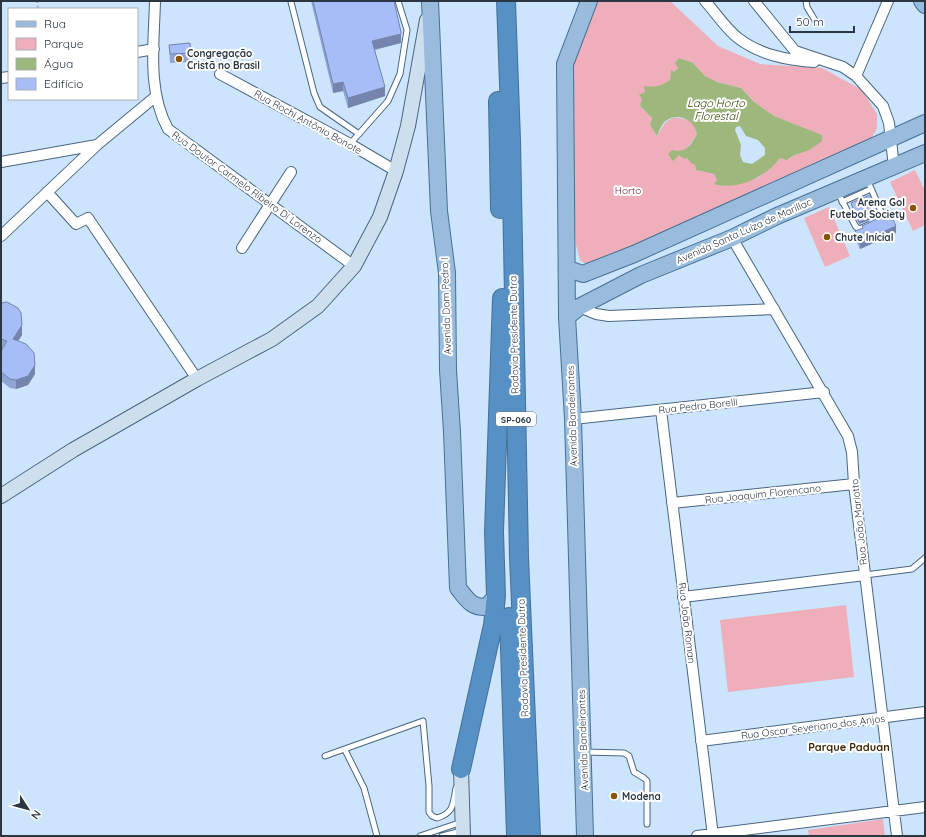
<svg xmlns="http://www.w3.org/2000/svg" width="926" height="837" viewBox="0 0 926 837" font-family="Quicksand,sans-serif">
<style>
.green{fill:#eeafba;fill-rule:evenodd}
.water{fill:#9eb77c;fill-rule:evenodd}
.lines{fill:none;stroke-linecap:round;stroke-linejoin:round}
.service-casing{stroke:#4a6680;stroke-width:7}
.minor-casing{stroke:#4a6680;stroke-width:12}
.secondary-casing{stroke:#4a6680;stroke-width:16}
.primary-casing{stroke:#477096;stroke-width:18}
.motorway-casing{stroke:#477096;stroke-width:20}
.path{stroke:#889caf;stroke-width:1.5;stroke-dasharray:2 3;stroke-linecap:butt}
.service{stroke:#fff;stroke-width:5}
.minor{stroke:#fff;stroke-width:10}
.secondary{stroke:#cddeed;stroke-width:14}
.primary{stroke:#9abcdc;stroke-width:16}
.motorway{stroke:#5790c4;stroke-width:18}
.wall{fill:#8fa3d4}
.shaded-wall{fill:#7484ad}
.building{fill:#a6bdf7;stroke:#7484ad}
.poi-dot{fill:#8a5405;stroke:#fff;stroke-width:1.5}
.labels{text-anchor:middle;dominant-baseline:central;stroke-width:4;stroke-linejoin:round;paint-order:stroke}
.shield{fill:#fff;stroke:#6a727b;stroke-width:1}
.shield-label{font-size:9px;font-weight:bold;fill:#2a3642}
.poi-label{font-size:10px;font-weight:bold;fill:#2a3642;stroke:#fff;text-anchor:start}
.street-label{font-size:10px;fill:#2a3642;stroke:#fff}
.park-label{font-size:10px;fill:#6e1c34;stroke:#fff}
.water-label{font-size:11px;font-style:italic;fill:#2f4400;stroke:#fff}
.neighbourhood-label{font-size:11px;font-weight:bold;fill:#3f2403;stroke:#fff}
</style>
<rect width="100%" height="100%" fill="#cce5fd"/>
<!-- green -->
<path class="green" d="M 592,1 L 670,1 L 718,46 L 760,64 L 822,68 L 862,90 L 877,114 L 877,128 L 871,139 L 748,193 L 636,247 L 587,265 L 580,260 L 576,245 L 568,66 ZM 679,59 L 693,63 L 705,76 L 717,82 L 741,88 L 754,102 L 774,116 L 821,135 L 796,155 L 780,158 L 758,178 L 745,181 L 717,180 L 714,174 L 696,170 L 695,165 L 687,157 L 679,155 L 680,152 L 687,149 L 697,134 L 696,128 L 692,122 C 671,113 667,118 657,136 L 650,125 L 652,118 L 640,106 L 645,92 L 663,85 L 670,80 L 671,70 L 674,72 L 678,68 Z
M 915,170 L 925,191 L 925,225 L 913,231 L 890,182 Z
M 829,207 L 850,256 L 825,267 L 804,218 Z
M 846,605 L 854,677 L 728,692 L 720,620 Z
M 883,819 L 885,836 L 809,836 L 808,830 Z"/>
<!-- water -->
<path class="water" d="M 679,58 L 693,63 L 705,76 L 717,82 L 741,88 L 754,102 L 774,116 L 822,135 L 822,141 C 819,143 815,146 811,149 C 803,153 793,154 787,160 L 780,158 C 766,177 737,191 714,184 L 717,180 L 714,174 L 696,170 L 695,165 L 691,163 L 687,158 L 684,159 L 679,155 L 673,161 L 668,154 L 672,150 C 686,154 691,145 697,134 C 695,121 679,112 667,120 C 662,123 659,131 657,136 L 650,125 L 652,118 L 640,106 L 642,99 L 639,95 L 645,92 L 644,86 C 655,88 661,86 670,80 L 671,70 L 674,72 L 678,68 L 675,63 ZM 740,126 L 746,136 L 758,140 L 765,148 L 765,155 L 752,164 L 743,162 L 740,155 L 741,145 L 735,130 L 736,127 Z"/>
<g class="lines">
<defs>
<path id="service" d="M 806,1 L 807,7 L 816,22
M 291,2 L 314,93 L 320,107 L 359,134
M 350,144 L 388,101 L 400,74 L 407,30 L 398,1
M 867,179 L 882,214 L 882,217 L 877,221
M 838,193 L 856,227 L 860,229 L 868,225
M 842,202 L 871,189
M 865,575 L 912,569 L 925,558
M 345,750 L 364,788 L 377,836
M 584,752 L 624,753 L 629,756 L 634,772 L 644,778 L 647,781 L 647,824
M 325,756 L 423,721 L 429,786 L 429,812 L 432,816 L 437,818 C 454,813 453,804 456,788
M 420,836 L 462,822
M 442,836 L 462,831"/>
<path id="minor" d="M 155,1 C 154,43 147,91 168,129 L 354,266
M 705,1 C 716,13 726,29 738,38 C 760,55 787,60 814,62
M 754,1 L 795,51 L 843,67 L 856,76 L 883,106 L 889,123 L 894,167
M 137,52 L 154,49
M 220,74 L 350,144 L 396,171
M 856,76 L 888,1
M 1,78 L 9,77
M 1,162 L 97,145
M 47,192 L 76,224 L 88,218 L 197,379
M 1,236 L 97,145 L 155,97
M 732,238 L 848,436 L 852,452 L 854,484 L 897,836
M 242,248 L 291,172
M 579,307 L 596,314 L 609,316 L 774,309
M 661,410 L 713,836
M 573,419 L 824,392
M 672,503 L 854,484
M 683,597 L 865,575
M 701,741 L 925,712
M 697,836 L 925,807"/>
<path id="secondary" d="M 1,496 L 73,450 L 197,379 L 272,339 L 318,306 L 354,266 L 380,217 L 396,171 L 408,126 L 427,20
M 461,769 L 463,836"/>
<path id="primary" d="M 430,1 L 439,211 L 447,273 L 448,370 L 452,432 L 458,588 C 467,599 471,608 487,607 L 496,596
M 922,1 L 925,5
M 568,269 L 583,274 L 634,254 L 925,123
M 567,317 L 579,307 L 641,275 L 732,238 L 777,216 L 925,153
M 585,836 L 573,419 L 567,317 L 565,64 L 589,1"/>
<path id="motorway" d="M 506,1 L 511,140 L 519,557 L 531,836
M 498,101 L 500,209
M 509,617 L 516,836
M 461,769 L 493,625 L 496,596 L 494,532 L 502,298"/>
</defs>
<!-- service casing -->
<use href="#service" class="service-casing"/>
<!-- minor casing -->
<use href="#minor" class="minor-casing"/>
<!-- secondary casing -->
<use href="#secondary" class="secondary-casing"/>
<!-- primary casing -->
<use href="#primary" class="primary-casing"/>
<!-- motorway casing -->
<use href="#motorway" class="motorway-casing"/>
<!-- path -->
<path class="path" d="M 37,1 L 38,9"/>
<!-- service -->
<use href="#service" class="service"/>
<!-- minor -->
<use href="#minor" class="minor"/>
<!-- secondary -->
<use href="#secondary" class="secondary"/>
<!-- primary -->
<use href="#primary" class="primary"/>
<!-- motorway -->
<use href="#motorway" class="motorway"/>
</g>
<!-- wall -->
<path class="wall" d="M 311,1 L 394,1 L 401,41 L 401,43 L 375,50 L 385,96 L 348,108 L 343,91 L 333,93 Z
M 169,45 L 191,53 L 191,62 L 170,63 Z
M 851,203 L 878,215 L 877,217 L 859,224 L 851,205 Z
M 882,219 L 896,233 L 860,249 L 855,238 L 855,231 L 862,229 L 862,226 Z
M 1,303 L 22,335 L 18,341 L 35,374 L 28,385 L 16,389 L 10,388 L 1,381 L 1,351 L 2,349 L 1,348 Z"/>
<!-- shaded-wall -->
<path class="shaded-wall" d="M 401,32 L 401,43 L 372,50 L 372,41 Z
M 343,82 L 343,91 L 333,93 L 333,84 Z
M 385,87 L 385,96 L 348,108 L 348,98 Z
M 878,212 L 877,217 L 859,224 L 859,222 Z
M 896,226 L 896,233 L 860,249 L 860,242 Z
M 22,325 L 22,335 L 13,349 L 13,339 Z
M 35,365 L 35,374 L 28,385 L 16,389 L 16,380 Z"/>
<!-- building -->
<path class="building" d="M 313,1 L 394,1 L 401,32 L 401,34 L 372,41 L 385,87 L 348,98 L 343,82 L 333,84 Z
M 190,43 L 191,53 L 170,54 L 169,45 Z
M 870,195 L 878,212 L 877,215 L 859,222 L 851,203 Z
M 891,215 L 896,226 L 860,242 L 855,231 L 863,228 L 862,226 L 881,217 L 882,219 Z
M 7,302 L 18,308 L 21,313 L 22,325 L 13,339 L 26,344 L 34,353 L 35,365 L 28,376 L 16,380 L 10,379 L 1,372 L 1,351 L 7,341 L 1,339 L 1,303 Z"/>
<!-- markers -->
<g class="poi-dot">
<circle cx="179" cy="59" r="4"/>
<circle cx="913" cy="208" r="4"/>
<circle cx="827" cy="237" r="4"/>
<circle cx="614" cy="796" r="4"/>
</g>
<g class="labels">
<!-- shield labels -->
<rect class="shield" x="496" y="412" width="40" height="14" rx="3"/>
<g class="shield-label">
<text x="516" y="419">SP-060</text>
</g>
<!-- poi labels -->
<g class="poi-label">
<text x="187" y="53">Congregação<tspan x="187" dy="12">Cristã no Brasil</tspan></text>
<text x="905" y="202" text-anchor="end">Arena Gol<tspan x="905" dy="12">Futebol Society</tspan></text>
<text x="835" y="237">Chute Inícial</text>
<text x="622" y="796">Modena</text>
</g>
<!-- street labels -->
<g class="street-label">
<text transform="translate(308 122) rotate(29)">Rua Rochi Antônio Bonote</text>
<text transform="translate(247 187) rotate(36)">Rua Doutor Carmelo Ribeiro Di Lorenzo</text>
<text transform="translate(744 231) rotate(-24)">Avenida Santa Luíza de Marillac</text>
<text transform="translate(446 306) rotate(-92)">Avenida Dom Pedro I</text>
<text transform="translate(514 335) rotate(-91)">Rodovia Presidente Dutra</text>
<text transform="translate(698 406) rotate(-6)">Rua Pedro Borelli</text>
<text transform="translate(572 416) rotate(-92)">Avenida Bandeirantes</text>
<text transform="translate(763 494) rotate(-6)">Rua Joaquim Florencano</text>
<text transform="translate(859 522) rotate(-96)">Rua João Mariotto</text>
<text transform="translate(687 623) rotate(83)">Rua João Roman</text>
<text transform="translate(523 658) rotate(-92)">Rodovia Presidente Dutra</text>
<text transform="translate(813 727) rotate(-7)">Rua Oscar Severiano dos Anjos</text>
<text transform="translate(583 740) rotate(-92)">Avenida Bandeirantes</text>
</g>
<!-- park labels -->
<g class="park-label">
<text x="628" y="190">Horto</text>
</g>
<!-- water labels -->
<g class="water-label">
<text x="716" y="103">Lago Horto<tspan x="716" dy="13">Florestal</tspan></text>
</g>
<!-- neighbourhood labels -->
<g class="neighbourhood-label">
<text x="849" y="747">Parque Paduan</text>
</g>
</g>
<!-- border -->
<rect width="926" height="837" fill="none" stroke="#2a3642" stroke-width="4"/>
<!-- legend -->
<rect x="8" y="8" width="130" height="92" fill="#ffffff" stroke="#aaafb3"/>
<rect x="16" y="21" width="20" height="6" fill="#9abcdc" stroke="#aaafb3"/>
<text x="44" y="28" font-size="12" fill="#2a3642">Rua</text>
<rect x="16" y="38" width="20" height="12" fill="#eeafba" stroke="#aaafb3"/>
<text x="44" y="48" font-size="12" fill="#2a3642">Parque</text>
<rect x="16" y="58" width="20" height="12" fill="#9eb77c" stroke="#aaafb3"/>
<text x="44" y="68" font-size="12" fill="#2a3642">Água</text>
<rect x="16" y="78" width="20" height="12" fill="#a6bdf7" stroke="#aaafb3"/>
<text x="44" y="88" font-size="12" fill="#2a3642">Edifício</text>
<!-- north arrow -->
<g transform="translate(28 809) rotate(126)" stroke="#ffffff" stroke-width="3" paint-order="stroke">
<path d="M0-3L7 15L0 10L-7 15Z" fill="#2a3642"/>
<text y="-6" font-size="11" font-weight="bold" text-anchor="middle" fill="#2a3642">N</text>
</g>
<!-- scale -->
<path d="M790 26v6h64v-6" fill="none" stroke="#2a3642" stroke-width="2"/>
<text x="796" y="26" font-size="12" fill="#2a3642" stroke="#ffffff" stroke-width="3" paint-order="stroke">50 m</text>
</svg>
